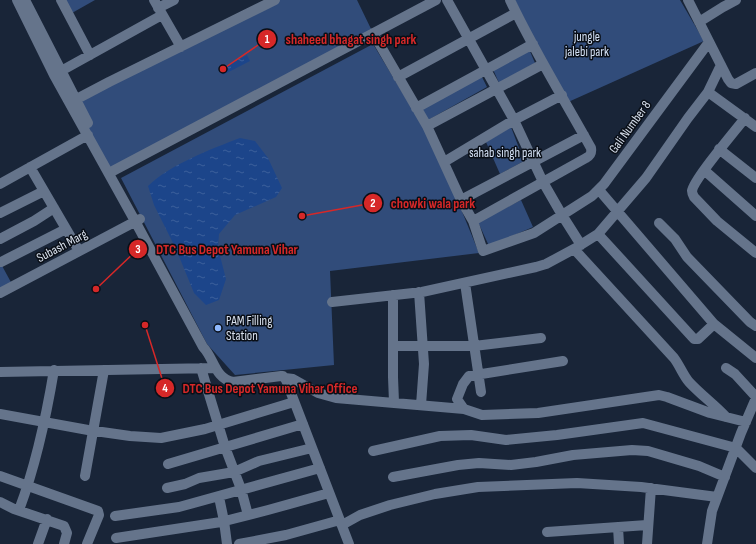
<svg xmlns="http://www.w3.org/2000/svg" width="756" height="544" viewBox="0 0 756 544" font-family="'Sofia Sans Condensed',sans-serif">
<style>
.park{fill:#314c7a}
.water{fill:url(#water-ripples)}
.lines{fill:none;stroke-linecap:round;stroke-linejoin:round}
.minor{stroke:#65748b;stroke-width:10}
.poi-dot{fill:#8fb8fd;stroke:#090e16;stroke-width:1.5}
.labels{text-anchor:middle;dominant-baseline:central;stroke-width:3;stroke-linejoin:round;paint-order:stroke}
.park-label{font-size:13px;fill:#d4e1f5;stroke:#090e16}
.street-label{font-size:13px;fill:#d8e0ed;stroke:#090e16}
.poi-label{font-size:13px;fill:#d8e0ed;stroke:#090e16;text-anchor:start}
.leader{fill:none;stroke:#d62828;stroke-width:1.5}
.callout-dot{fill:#d62828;stroke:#090e16;stroke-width:1.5}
.mark-label{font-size:12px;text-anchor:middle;font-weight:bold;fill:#fff}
.callout-label{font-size:14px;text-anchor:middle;font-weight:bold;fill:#d62828;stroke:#090e16;stroke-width:3;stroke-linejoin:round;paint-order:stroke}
</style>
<defs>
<pattern id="water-ripples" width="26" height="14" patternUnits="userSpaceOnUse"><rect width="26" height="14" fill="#1c458a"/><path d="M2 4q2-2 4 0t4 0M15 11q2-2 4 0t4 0" fill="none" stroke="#3c609b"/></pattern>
</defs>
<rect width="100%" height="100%" fill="#192538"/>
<!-- park -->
<path class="park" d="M 65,0 L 95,0 L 72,13 Z
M 275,0 L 357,0 L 373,33 L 110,172 L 70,104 Z
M 515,0 L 680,0 L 704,41 L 566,103 L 538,51 Z
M 373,44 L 436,148 L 479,253 L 330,271 L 334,365 L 235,375 L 207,344 L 121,178 Z
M 529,49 L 535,63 L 499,83 L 492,67 Z
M 481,75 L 487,87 L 428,120 L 421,106 Z
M 511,127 L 524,161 L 500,174 L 486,142 Z
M 521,200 L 533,227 L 489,246 L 478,222 Z
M 0,262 L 13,286 L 0,293 Z"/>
<!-- water -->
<path class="water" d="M 247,55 L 250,61 L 223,75 L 220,69 Z
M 240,138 L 255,141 L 268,158 L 282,188 L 276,197 L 235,215 L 219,234 L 218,248 L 226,279 L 219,300 L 206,305 L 194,293 L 176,249 L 154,205 L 148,186 C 171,164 211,149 240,138 Z"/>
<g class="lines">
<!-- minor -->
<path class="minor" d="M 17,0 L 54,75 L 135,221 L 203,347 C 214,358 215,379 233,382 L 281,376 L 283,376 L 286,380 L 349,544
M 25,0 L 88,123
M 61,0 L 90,55
M 154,0 L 181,47
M 447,0 L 514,120 L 543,182 L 562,215 L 581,245
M 510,0 C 534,51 564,99 591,148 C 592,154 590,156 586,158 L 473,221 L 461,200 L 427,126 L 543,64
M 688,0 L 728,79 L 731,83 L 736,84 L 756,73
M 158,8 L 174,0
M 699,22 L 723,7 L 736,0
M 373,33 L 427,126
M 61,71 L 162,15
M 398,77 L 516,13
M 708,92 L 756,127
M 71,102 L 109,82 L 275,0
M 416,108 L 533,44
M 745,118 C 736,130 693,180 692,191 C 692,193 693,195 694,197 L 717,221 L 756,253
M 719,149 L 756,178
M 444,162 L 514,120 L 562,95
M 30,167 L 79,251
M 704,170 L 756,216
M 109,173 L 436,0
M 0,184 L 88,135
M 599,190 L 714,324 L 756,358
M 461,200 L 584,135
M 0,213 L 44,191
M 473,221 L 483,251 L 534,233 L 592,196 L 604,184 L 709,42
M 659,223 L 675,239 L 687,257 L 750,322 L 756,326
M 598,234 L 694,339 L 698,339 L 714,324
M 0,239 L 34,221 L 54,208
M 574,249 L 674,358 C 680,366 683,375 689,382 C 701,395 715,405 726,417
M 1,262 L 66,229
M 465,283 L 481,392
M 419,292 L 424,364 L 421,405
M 0,293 L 140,219
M 393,295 L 393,377 L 394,402
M 332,302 L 422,292 L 536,267 L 546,264 L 574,249 L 598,234 L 646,178 L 688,118 L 708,92 L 721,65
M 393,346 L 474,346 L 541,338
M 201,368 L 225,447 L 241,489 L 248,515
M 726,368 L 735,374 L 756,397
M 0,372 L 215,368
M 285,378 L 293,379 L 318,393 L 336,398 L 464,409 L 457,399 L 463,384 L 469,376 L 563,361
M 464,409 L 482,415 L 538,413 L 659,395 L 667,397 L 710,413 L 746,422
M 0,414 L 88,430 L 130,436 L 161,438 L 205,429 L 294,402
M 373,451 L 440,436 L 471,435 L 506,440 L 557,435 L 643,423 L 736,448 L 756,468
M 168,464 L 303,424
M 0,476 L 98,511 L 99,515 L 87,544
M 85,476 L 104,370
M 393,477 L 458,465 L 479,463 L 511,465 L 536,462 L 573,455 L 632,450 L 648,451 L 699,466 L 725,477
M 167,488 L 185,484 L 199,478 L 234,472 L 259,461 L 312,448
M 219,497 L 224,521 L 227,544
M 0,502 L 14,509 L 64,526 L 67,533 L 64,544
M 19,510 C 36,465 46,418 54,370
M 115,516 L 179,507 L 320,468
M 342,525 L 360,515 L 390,505 L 435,494 L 478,487 L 577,483 L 641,487 L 717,497
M 618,527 L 619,544
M 547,532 L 647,525
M 116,538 L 221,522 L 268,510 L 329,493
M 38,544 L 47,519
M 239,544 L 286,535 L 340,520
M 647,544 L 651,488
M 707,544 L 712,511 L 741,433 L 756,398"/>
</g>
<!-- markers -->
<circle class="poi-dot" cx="218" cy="328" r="4"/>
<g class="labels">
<!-- park labels -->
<g class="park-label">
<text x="587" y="37">jungle<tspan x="587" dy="15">jalebi park</tspan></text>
<text x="505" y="153">sahab singh park</text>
</g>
<!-- street labels -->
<g class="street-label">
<text transform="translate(630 127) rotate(-54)">Gali Number 8</text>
<text transform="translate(62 246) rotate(-28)">Subash Marg</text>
</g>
<!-- poi labels -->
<g class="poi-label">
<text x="226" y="321">PAM Filling<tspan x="226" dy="15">Station</tspan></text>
</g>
</g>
<!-- callouts -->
<path class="leader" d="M223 69L267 39M302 216L373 203M96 289L138 249M145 325L165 388"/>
<g class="callout-dot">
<circle cx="223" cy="69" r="4"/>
<circle cx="302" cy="216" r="4"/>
<circle cx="96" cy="289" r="4"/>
<circle cx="145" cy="325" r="4"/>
<circle cx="267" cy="39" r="10"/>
<circle cx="373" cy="203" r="10"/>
<circle cx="138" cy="249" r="10"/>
<circle cx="165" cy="388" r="10"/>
</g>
<g class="mark-label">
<text x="267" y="43">1</text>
<text x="373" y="207">2</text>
<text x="138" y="253">3</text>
<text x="165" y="392">4</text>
</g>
<g class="callout-label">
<text x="351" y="44">shaheed bhagat singh park</text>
<text x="433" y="208">chowki wala park</text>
<text x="227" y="254">DTC Bus Depot Yamuna Vihar</text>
<text x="270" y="393">DTC Bus Depot Yamuna Vihar Office</text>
</g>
</svg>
